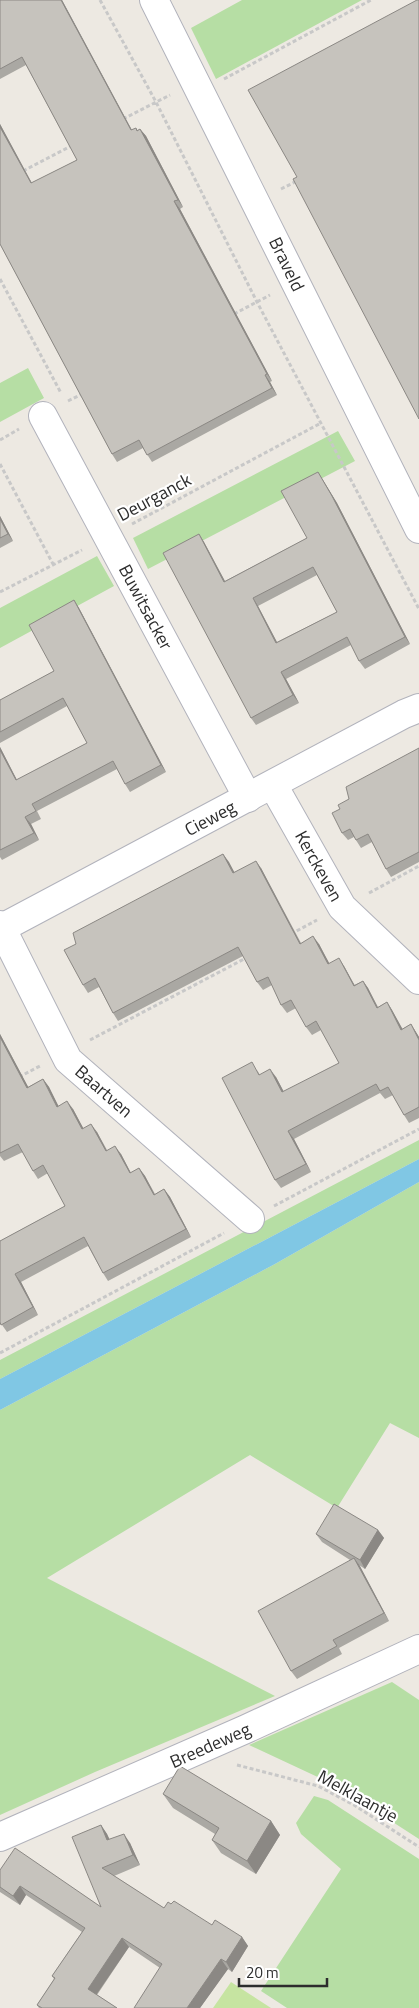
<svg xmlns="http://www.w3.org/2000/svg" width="419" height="2008" viewBox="0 0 419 2008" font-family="'Titillium Web',sans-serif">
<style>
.green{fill:#b6dea4}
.pitch{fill:#c6e4a1}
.water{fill:#80c7e4}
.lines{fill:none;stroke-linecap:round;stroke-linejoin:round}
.street-casing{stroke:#b2b3bc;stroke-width:30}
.secondary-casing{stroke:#b2b3bc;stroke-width:30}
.path{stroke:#c8c8c8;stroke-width:3;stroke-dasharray:4 2.5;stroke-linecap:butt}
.street{stroke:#fff;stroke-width:28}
.secondary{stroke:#fff;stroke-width:28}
.wall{fill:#aaa8a3;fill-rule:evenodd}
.shaded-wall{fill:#8b8884}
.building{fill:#c6c3bd;stroke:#8b8884;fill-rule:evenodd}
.labels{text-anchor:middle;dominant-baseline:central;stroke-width:4.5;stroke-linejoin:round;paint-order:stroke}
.street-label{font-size:18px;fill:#2d2d2d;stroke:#fff}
</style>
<rect width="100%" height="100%" fill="#ede9e2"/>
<!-- green -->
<path class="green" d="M 242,0 L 362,0 L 216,79 L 191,28 Z
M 28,368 L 44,398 L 0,422 L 0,383 Z
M 338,431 L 355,461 L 148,569 L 133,538 Z
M 97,556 L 114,586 L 0,648 L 0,608 Z
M 419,1140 L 419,1159 L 0,1379 L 0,1360 Z
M 419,1182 L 419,1438 L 390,1423 L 337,1508 L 250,1455 L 47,1578 L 275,1696 L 95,1772 L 0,1815 L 0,1410 L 275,1264 Z
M 392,1682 L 419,1700 L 419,1839 L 337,1786 L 249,1745 Z
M 314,1796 L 328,1800 L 419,1859 L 419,2008 L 287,2008 L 261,1991 L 341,1869 L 301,1834 L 296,1823 Z"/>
<!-- pitch -->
<path class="pitch" d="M 231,1982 L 271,2008 L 213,2008 Z"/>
<!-- water -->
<path class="water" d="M 419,1159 L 419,1182 L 275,1264 L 0,1410 L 0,1379 Z"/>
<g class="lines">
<defs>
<path id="street" d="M 154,0 L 419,529
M 43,416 L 248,798
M 273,785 L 342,907 L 419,980
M 0,925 L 68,1060 L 250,1219
M 0,1837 L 246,1729 L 419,1649"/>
<path id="secondary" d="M 0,929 L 404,714 L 419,708"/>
</defs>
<!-- street casing -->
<use href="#street" class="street-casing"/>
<!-- secondary casing -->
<use href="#secondary" class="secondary-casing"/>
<!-- path -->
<path class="path" d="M 100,0 L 156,102 L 257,302 L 419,609
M 224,79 L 371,0
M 123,119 L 170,95
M 23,171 L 73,145
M 281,189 L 297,181
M 0,279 L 61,393
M 234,314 L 270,295
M 68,401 L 82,394
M 0,440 L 19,429
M 0,464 L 53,564
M 132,524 L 321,423
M 0,592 L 82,550
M 369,893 L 419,866
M 291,934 L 317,920
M 90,1040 L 246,958
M 19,1077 L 40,1066
M 274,1206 L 419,1129
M 0,1353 L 224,1233
M 237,1765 L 318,1786 L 354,1805 L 419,1847"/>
<!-- street -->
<use href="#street" class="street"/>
<!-- secondary -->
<use href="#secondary" class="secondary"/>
</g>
<!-- wall -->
<path class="wall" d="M 0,0 L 62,0 L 132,130 L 136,128 L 137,130 L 140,129 L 146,136 L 183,207 L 180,209 L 272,381 L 270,382 L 277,395 L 152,462 L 143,448 L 117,462 L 112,454 L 0,244 L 0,124 L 32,183 L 77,160 L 26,65 L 0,79 Z
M 318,472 L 337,503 L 410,644 L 365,669 L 359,661 L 351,645 L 286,679 L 299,703 L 256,725 L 251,718 L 199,534 L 204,542 L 225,581 L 307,538 ZM 317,575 L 337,612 L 277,642 L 258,606 Z
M 0,516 L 13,541 L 0,548 Z
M 74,600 L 79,608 L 166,772 L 130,792 L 125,784 L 117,769 L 37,811 L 41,819 L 31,824 L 39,840 L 2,860 L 0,857 L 0,747 L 17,780 L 87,743 L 67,706 L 0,743 L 0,700 L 54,671 Z
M 419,748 L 419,862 L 391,877 L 386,869 L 372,842 L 361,848 L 354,837 L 348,840 L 342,833 L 340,809 L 349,799 Z
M 223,854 L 234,872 L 261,868 L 301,943 L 319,944 L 329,964 L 344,966 L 354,985 L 363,981 L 368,988 L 378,1007 L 387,1002 L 392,1010 L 402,1029 L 411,1024 L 419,1037 L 419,1118 L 409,1123 L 404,1115 L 393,1095 L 385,1099 L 380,1093 L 294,1139 L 311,1172 L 281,1188 L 275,1180 L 257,1070 L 260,1075 L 276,1077 L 284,1092 L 339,1063 L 321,1030 L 312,1035 L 306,1027 L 296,1008 L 287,1013 L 281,1005 L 272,985 L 263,990 L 257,982 L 243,956 L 118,1021 L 113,1013 L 99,987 L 88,993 L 83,985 L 76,944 Z
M 0,1034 L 28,1087 L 43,1079 L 49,1087 L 58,1106 L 73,1109 L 83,1128 L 97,1132 L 107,1150 L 121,1154 L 131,1173 L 139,1168 L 145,1176 L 155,1194 L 164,1189 L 170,1197 L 191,1237 L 108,1281 L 103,1273 L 88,1246 L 21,1282 L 38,1315 L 7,1332 L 0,1322 L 0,1241 L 65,1206 L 48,1173 L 38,1179 L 33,1171 L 23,1152 L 4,1161 L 0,1156 Z
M 378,1530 L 384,1538 L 365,1569 L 359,1565 L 389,1621 L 339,1648 L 342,1654 L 297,1679 L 291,1671 L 350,1560 L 322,1542 L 316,1534 Z
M 163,1794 L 271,1821 L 280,1835 L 256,1874 L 221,1853 L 212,1840 L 215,1834 L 173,1808 Z
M 101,1825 L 107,1834 L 110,1840 L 130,1843 L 140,1865 L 114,1876 L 164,1908 L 242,1937 L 248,1946 L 232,1972 L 228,1969 L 200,2008 L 134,2008 L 160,1968 L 129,1947 L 97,1995 L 117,2008 L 39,2008 L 37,2005 L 54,1979 L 52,1976 L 82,1932 L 26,1895 L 20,1905 L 0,1892 L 0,1870 L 101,1907 Z"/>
<!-- shaded-wall -->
<path class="shaded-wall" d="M 61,0 L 62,0 L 136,138 L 131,130 Z
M 0,124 L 36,191 L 31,183 L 0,127 Z
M 140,129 L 146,136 L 183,207 L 178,200 Z
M 174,201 L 180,209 L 272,381 L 267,374 Z
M 265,375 L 270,382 L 277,395 L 272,388 Z
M 318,472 L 337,503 L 410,644 L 405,637 Z
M 0,516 L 13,541 L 8,534 L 0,519 Z
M 199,534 L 204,542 L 229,589 L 224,582 Z
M 253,598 L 258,606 L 281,650 L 276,643 Z
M 74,600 L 79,608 L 166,772 L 161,765 Z
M 281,672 L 286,679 L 299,703 L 293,695 Z
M 0,747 L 21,788 L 16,780 L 0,750 Z
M 25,817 L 31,824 L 39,840 L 34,833 Z
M 223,854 L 229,862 L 239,881 L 233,873 Z
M 256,861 L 261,868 L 305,952 L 300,944 Z
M 313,936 L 319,944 L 334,972 L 328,964 Z
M 339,958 L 344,966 L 359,993 L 354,986 Z
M 363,981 L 368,988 L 382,1016 L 377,1008 Z
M 387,1002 L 392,1010 L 407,1037 L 401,1030 Z
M 411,1024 L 419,1037 L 419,1040 Z
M 0,1034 L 33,1096 L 27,1088 L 0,1037 Z
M 270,1069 L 276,1077 L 288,1100 L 282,1092 Z
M 43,1079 L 49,1087 L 63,1115 L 57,1107 Z
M 67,1101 L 73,1109 L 88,1137 L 82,1129 Z
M 91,1124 L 97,1132 L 111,1159 L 106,1151 Z
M 288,1131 L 294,1139 L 311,1172 L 306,1164 Z
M 115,1146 L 121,1154 L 135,1181 L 130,1173 Z
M 139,1168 L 145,1176 L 159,1203 L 154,1195 Z
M 164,1189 L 170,1197 L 191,1237 L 186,1229 Z
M 15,1274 L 21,1282 L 38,1315 L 33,1307 Z
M 378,1530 L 384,1538 L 365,1569 L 360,1560 Z
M 354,1558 L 360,1566 L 389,1621 L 384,1613 Z
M 271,1821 L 280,1835 L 256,1874 L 247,1861 Z
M 101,1825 L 107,1834 L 114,1850 L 107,1840 Z
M 124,1834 L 130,1843 L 140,1865 L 133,1855 Z
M 20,1886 L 26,1895 L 20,1905 L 13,1896 Z
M 242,1937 L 248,1946 L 232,1972 L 226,1962 Z
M 122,1938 L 129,1947 L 94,1998 L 88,1989 Z
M 221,1959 L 228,1969 L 200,2008 L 187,2008 Z"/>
<!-- building -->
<path class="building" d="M 0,0 L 61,0 L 131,130 L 136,128 L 137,131 L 140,129 L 178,200 L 174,201 L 267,374 L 265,375 L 272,388 L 147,455 L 139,440 L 112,454 L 0,244 L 0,127 L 31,183 L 77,160 L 22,57 L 0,69 Z
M 417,0 L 419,0 L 419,419 L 293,179 L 297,177 L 248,90 Z
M 318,472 L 332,496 L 405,637 L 359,661 L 347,637 L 281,672 L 293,695 L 251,718 L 163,553 L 199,534 L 224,582 L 307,538 L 281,491 ZM 313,567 L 337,612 L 276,643 L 253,598 Z
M 0,519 L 8,534 L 0,538 Z
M 74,600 L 161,765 L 125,784 L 113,761 L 32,804 L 36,811 L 25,817 L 34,833 L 0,850 L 0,750 L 16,780 L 87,743 L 63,698 L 0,732 L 0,700 L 54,671 L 29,625 Z
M 419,748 L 419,852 L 386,869 L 368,834 L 356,840 L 350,829 L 342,833 L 332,813 L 340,809 L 338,805 L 349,799 L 346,787 Z
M 223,854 L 233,873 L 256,861 L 300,944 L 313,936 L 328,964 L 339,958 L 354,986 L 363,981 L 377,1008 L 387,1002 L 401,1030 L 411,1024 L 419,1040 L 419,1107 L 404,1115 L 388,1087 L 380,1091 L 376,1084 L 288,1131 L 306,1164 L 275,1180 L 222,1078 L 252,1062 L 259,1075 L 270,1069 L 282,1092 L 339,1063 L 316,1021 L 306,1027 L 291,1000 L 281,1005 L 268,977 L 257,982 L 238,947 L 113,1013 L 95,978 L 83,985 L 64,950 L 76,944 L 73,933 Z
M 0,1037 L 27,1088 L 43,1079 L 57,1107 L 67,1101 L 82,1129 L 91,1124 L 106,1151 L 115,1146 L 130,1173 L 139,1168 L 154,1195 L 164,1189 L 186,1229 L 103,1273 L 84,1237 L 15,1274 L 33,1307 L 1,1325 L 0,1322 L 0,1241 L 65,1206 L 43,1165 L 33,1171 L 18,1144 L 0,1153 Z
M 334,1504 L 378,1530 L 360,1560 L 316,1534 Z
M 354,1558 L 384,1613 L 333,1640 L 337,1646 L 291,1671 L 258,1611 Z
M 180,1766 L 271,1821 L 247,1861 L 212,1840 L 219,1828 L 163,1794 Z
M 101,1825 L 107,1840 L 124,1834 L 133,1855 L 102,1868 L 164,1908 L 168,1902 L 171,1904 L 174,1901 L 212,1925 L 215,1920 L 242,1937 L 226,1962 L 221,1959 L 187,2008 L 134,2008 L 162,1964 L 122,1938 L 88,1989 L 117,2008 L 42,2008 L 37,2005 L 55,1978 L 52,1976 L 85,1928 L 20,1886 L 13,1896 L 0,1887 L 0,1870 L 15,1848 L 101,1907 L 72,1837 Z"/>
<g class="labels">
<!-- street labels -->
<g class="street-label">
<text transform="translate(287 264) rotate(64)">Braveld</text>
<text transform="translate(154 497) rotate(-28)">Deurganck</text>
<text transform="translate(146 607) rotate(62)">Buwitsacker</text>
<text transform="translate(210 818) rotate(-28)">Cieweg</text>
<text transform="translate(319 866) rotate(61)">Kerckeven</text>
<text transform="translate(104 1091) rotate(41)">Baartven</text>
<text transform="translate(210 1745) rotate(-24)">Breedeweg</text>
<text transform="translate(358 1796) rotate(29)">Melklaantje</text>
</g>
</g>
<!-- scale -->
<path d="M239 1978v8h88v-8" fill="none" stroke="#2d2d2d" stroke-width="2.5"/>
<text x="246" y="1978" font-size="15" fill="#2d2d2d" stroke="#ffffff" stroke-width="4" paint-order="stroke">20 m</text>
</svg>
